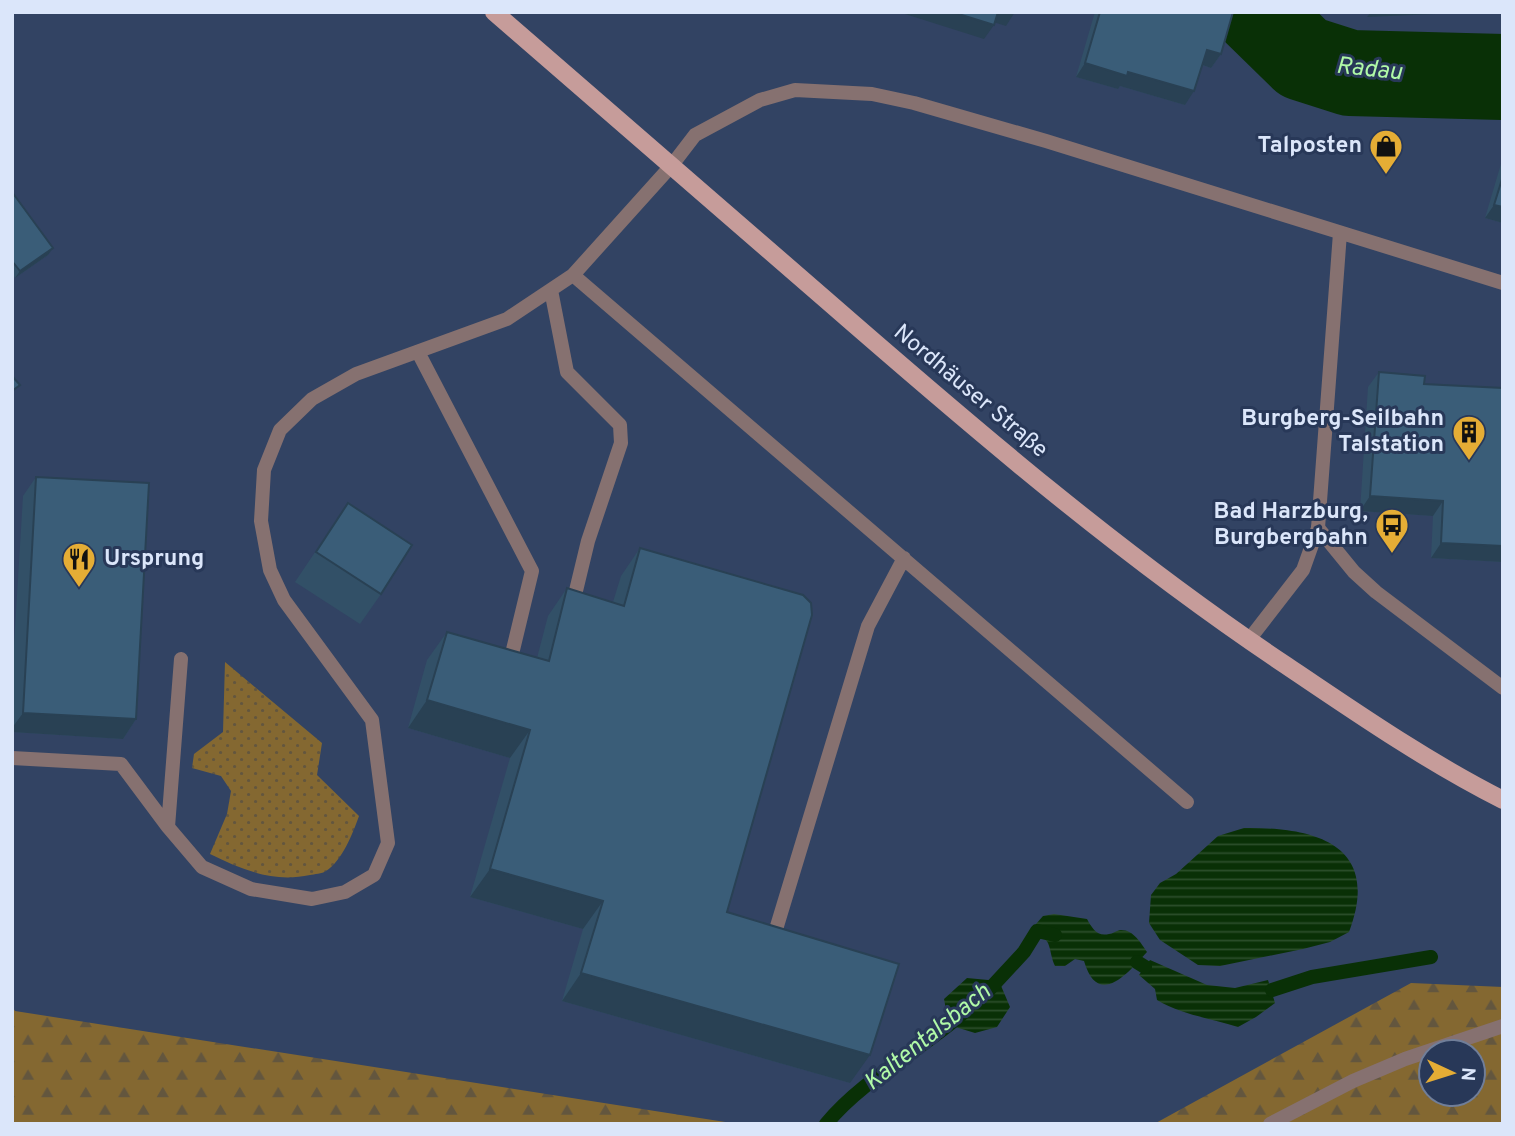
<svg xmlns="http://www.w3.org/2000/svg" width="1515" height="1136" viewBox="0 0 1515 1136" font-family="Overpass,sans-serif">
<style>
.grass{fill:url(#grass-dots)}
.forest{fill:url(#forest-firs);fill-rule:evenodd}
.water{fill:url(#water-rules)}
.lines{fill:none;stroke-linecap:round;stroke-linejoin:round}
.stream{stroke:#093006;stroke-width:14}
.river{stroke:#093006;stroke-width:86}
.lane{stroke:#867170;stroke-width:14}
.street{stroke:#867170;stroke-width:14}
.primary{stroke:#c69c9a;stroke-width:18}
.wall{fill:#325067}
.shaded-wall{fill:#294154}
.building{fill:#3a5d78;stroke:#294154;stroke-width:2}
.labels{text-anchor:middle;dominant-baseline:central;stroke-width:6;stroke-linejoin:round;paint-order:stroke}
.poi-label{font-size:23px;font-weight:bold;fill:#dbe6fa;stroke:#283858;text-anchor:end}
.street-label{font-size:23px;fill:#dbe6fa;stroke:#283858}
.water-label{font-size:24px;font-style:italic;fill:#b0f9a7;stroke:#283858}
</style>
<defs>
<pattern id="grass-dots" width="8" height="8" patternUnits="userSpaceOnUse" patternTransform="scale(1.75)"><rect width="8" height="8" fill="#846831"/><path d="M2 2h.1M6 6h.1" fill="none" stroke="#63563e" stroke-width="1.8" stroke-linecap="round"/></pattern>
<pattern id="forest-firs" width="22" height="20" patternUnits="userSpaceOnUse" patternTransform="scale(1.75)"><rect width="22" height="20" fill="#846831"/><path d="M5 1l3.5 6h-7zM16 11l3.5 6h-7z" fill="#63563e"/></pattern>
<pattern id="water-rules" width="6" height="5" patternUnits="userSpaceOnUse" patternTransform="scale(1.75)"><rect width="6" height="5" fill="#093006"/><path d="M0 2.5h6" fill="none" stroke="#2c4e2b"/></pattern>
</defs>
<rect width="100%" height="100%" fill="#324363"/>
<!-- grass -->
<path class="grass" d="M 225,662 L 322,743 L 317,775 L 359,816 C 353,833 342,861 326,871 C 322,874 314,874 310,875 C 273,883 243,870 210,854 L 227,814 L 231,791 L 221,776 L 192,768 L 194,754 L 223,732 Z"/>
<!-- forest -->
<path class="forest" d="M 1411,983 L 1503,987 L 1503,1124 L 1154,1124 ZM 1431,1052 L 1473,1052 L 1473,1094 L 1431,1094 Z
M 12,1006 L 15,1011 L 738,1124 L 12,1124 Z"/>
<!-- water -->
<path class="water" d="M 1244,828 C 1316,827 1382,845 1349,932 L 1330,942 L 1303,949 L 1220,966 L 1198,965 L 1160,940 L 1149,923 L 1151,895 L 1160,883 L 1176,874 L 1218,836 Z
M 1054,914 L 1087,919 C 1092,928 1097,937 1109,934 C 1112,934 1118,930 1120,930 C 1133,929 1141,943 1147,952 C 1128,973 1098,1009 1084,961 L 1075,959 L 1065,966 L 1055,966 C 1051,958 1051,950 1048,943 C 1043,935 1037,934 1036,924 L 1043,916 Z
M 1150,960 L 1207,985 L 1235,988 L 1268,980 L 1275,1003 L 1256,1017 L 1238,1027 C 1210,1018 1182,1015 1157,1000 L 1155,989 L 1139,975 Z
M 967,978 L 999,981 L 1010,1007 L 997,1027 L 975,1033 L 949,1025 L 944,999 Z"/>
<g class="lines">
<!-- stream -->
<path class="stream" d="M 1137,962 L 1145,967
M 1272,990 L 1312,977 L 1431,957
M 986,993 L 1024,952 L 1037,931 L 1055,935
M 826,1124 C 864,1078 919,1052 963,1013"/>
<!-- river -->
<path class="river" d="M 1256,12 L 1303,58 L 1350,73 L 1503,77"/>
<!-- lane -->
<path class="lane" d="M 573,275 L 1187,802
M 551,290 L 567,372 L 620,425 L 621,443 L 588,541 L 574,599
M 418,352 L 532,571 L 511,658
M 1318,528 L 1354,572 L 1376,592 L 1503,688
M 181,659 L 168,827 L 202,867 L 251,889 L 312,899 L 345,892 L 374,875 L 388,843 L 372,720 L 284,600 L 270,570 L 261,521 L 264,470 L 280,430 L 312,399 L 356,374 L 507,319 L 573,275 L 672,165
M 12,758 L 121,764 L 168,827
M 774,936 L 868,626 L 904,558"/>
<!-- street -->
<path class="street" d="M 672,165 L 695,135 L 760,100 L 795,90 L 872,94 L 914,103 L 1046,141 L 1503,283
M 1248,641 L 1303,570 L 1318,528 L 1340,233
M 1270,1124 L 1353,1081 L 1405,1059 L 1503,1026"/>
<!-- primary -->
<path class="primary" d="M 494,12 C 605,107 715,203 825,299 C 973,428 1121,555 1284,664 C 1355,712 1426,761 1503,800"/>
</g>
<!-- wall -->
<path class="wall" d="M 1095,12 L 1233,12 L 1221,54 L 1211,68 L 1202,65 L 1185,105 L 1120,86 L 1118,89 L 1076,77 Z
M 1503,157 L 1503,223 L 1485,218 Z
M 12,192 L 48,255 L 15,278 L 12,274 Z
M 1379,372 L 1424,384 L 1503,562 L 1431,558 L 1433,516 L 1360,511 L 1368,387 Z
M 36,477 L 136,719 L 123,739 L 12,732 L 12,678 L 23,496 Z
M 348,503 L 381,594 L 360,624 L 295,582 Z
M 640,548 L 727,912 L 850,1083 L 562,1001 L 583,929 L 470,897 L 510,758 L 408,728 L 427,660 L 447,632 L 537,658 L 548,616 L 567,588 L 613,602 L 621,576 Z"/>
<!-- shaded-wall -->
<path class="shaded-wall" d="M 907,12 L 952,12 L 994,25 L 984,39 L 905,14 Z
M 997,12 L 1015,12 L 1006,26 L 990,21 Z
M 1371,12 L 1459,12 L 1458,13 L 1367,17 Z
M 1207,50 L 1221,54 L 1211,68 L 1197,63 Z
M 1085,63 L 1128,72 L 1194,91 L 1185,105 L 1120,86 L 1118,89 L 1076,77 Z
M 1494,205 L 1503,207 L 1503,223 L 1485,218 Z
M 53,248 L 48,255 L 15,278 L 20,271 Z
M 1370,496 L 1443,501 L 1433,516 L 1360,511 Z
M 1441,543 L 1503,546 L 1503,562 L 1431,558 Z
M 427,700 L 530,730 L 510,758 L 408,728 Z
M 23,713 L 136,719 L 123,739 L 12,732 L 12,728 Z
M 490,869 L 603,901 L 583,929 L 470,897 Z
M 581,973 L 870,1055 L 850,1083 L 562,1001 Z"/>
<!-- building -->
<path class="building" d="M 952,12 L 998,12 L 994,25 Z
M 1100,12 L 1233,12 L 1221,54 L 1207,50 L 1194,91 L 1128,72 L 1127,76 L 1085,63 Z
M 1503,176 L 1503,207 L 1494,205 Z
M 12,192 L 53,248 L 20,271 L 12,261 Z
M 1379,372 L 1425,376 L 1424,384 L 1503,388 L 1503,546 L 1441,543 L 1443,501 L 1370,496 Z
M 12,376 L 20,385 L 12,391 Z
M 36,477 L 149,483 L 136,719 L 23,713 Z
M 348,503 L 412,545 L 381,594 L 316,552 Z
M 640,548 L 803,595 L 811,603 L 812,615 L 727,912 L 899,964 L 870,1055 L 581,973 L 603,901 L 490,869 L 530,730 L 427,700 L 447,632 L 549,661 L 567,588 L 624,606 Z"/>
<!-- icons -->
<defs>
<symbol id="shop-pin" viewBox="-11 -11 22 30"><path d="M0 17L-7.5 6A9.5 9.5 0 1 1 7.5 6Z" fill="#e5ad35" stroke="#283858"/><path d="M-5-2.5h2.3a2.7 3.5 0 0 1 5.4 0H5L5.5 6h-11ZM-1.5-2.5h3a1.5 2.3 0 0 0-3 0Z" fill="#111"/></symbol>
<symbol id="building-pin" viewBox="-11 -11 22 30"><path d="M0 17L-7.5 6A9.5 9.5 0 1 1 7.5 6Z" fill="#e5ad35" stroke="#283858"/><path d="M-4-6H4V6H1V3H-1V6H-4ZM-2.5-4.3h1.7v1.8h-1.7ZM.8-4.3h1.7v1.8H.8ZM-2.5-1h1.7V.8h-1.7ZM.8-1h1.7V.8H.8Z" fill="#111"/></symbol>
<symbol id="bus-pin" viewBox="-11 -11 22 30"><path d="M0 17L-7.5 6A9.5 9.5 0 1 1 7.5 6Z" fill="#e5ad35" stroke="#283858"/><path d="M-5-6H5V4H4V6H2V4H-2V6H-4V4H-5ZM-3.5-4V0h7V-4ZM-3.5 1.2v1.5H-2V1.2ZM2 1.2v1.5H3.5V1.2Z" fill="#111"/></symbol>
<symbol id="restaurant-pin" viewBox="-11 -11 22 30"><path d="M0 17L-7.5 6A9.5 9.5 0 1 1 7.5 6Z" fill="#e5ad35" stroke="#283858"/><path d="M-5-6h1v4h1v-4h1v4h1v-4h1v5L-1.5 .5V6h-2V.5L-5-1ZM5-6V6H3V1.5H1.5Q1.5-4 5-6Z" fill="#111"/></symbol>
</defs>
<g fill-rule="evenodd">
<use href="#shop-pin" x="1367" y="127" width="38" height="52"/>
<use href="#building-pin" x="1450" y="413" width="38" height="52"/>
<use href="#bus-pin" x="1373" y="506" width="38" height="52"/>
<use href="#restaurant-pin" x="60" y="540" width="38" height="52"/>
</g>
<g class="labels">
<!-- poi labels -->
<g class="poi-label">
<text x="1362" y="146">Talposten</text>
<text x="1444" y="419">Burgberg-Seilbahn<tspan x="1444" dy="26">Talstation</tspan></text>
<text x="1368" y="512">Bad Harzburg,<tspan x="1368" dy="26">Burgbergbahn</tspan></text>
<text x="104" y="559" text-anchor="start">Ursprung</text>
</g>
<!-- street labels -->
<g class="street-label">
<text transform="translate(970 392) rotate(40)">Nordhäuser Straße</text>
</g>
<!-- water labels -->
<g class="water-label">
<text transform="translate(1369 70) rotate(6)">Radau</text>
<text transform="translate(928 1038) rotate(-39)">Kaltentalsbach</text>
</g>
</g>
<!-- border -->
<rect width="1515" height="1136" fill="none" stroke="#dbe6fa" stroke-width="28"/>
<!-- north arrow -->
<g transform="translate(1452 1073) rotate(94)"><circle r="33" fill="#283858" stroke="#707e99" stroke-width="2"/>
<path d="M0-5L12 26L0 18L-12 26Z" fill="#e5ad35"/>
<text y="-10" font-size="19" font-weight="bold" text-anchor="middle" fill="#dbe6fa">N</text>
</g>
</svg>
